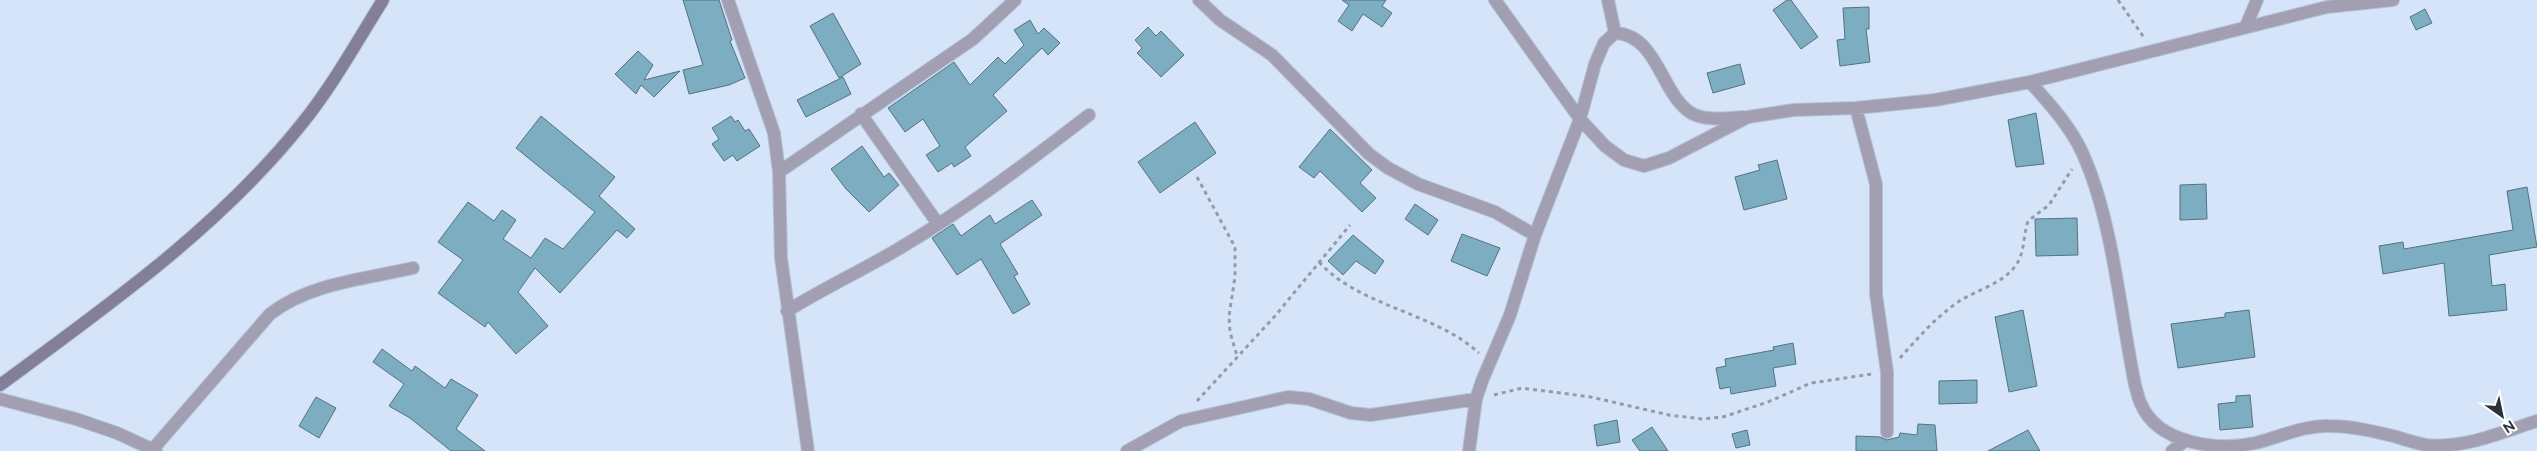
<svg xmlns="http://www.w3.org/2000/svg" width="2537" height="451" viewBox="0 0 2537 451" font-family="Raleway,sans-serif">
<style>
.building{fill:#7dadc0;stroke:#52737f}
.lines{fill:none;stroke-linecap:round;stroke-linejoin:round}
.minor-casing{stroke:#b4c0d4;stroke-width:14}
.secondary-casing{stroke:#b4c0d4;stroke-width:14}
.path{stroke:#909cad;stroke-width:3;stroke-dasharray:4 4;stroke-linecap:butt}
.minor{stroke:#a29fb2;stroke-width:12}
.secondary{stroke:#837f99;stroke-width:12}
</style>
<rect width="100%" height="100%" fill="#d6e4fa"/>
<!-- building -->
<path class="building" d="M 683,0 L 719,0 L 732,40 L 730,41 L 745,78 L 729,85 L 689,94 L 683,70 L 703,65 Z
M 1342,0 L 1386,0 L 1382,6 L 1392,13 L 1382,27 L 1363,14 L 1352,31 L 1338,21 L 1349,5 Z
M 1787,0 L 1791,0 L 1818,37 L 1801,49 L 1773,10 Z
M 1869,7 L 1869,29 L 1866,29 L 1870,62 L 1840,66 L 1837,40 L 1845,39 L 1843,8 Z
M 2425,9 L 2432,23 L 2416,30 L 2410,17 Z
M 833,13 L 861,64 L 839,78 L 810,26 Z
M 1030,20 L 1038,34 L 1044,28 L 1060,43 L 1048,55 L 1042,48 L 993,95 L 1007,111 L 965,147 L 971,156 L 954,167 L 952,163 L 938,172 L 926,155 L 940,146 L 923,119 L 905,132 L 888,108 L 954,62 L 970,85 L 998,57 L 1005,64 L 1024,45 L 1014,30 Z
M 1148,27 L 1156,36 L 1161,31 L 1184,55 L 1161,77 L 1137,53 L 1142,48 L 1135,40 Z
M 638,51 L 653,65 L 644,80 L 680,71 L 654,97 L 641,85 L 636,94 L 615,74 Z
M 1740,64 L 1745,84 L 1713,93 L 1707,73 Z
M 843,77 L 851,94 L 806,117 L 797,100 Z
M 2036,113 L 2044,164 L 2016,167 L 2008,120 Z
M 541,116 L 615,177 L 599,196 L 635,229 L 627,238 L 617,230 L 560,293 L 535,268 L 518,292 L 548,326 L 516,354 L 488,322 L 485,327 L 438,293 L 463,260 L 438,242 L 468,202 L 494,221 L 502,210 L 516,220 L 503,239 L 531,258 L 545,238 L 563,249 L 595,212 L 516,148 Z
M 731,116 L 735,122 L 738,120 L 745,131 L 749,129 L 760,146 L 737,161 L 733,155 L 724,161 L 712,144 L 719,139 L 712,128 Z
M 1195,122 L 1216,153 L 1160,193 L 1138,162 Z
M 1330,129 L 1372,170 L 1360,183 L 1376,198 L 1362,212 L 1320,171 L 1314,178 L 1299,167 Z
M 862,146 L 884,177 L 889,173 L 899,185 L 869,212 L 846,189 L 831,169 Z
M 1777,160 L 1787,199 L 1744,210 L 1735,177 L 1760,170 L 1758,165 Z
M 2206,184 L 2207,219 L 2180,220 L 2180,185 Z
M 2527,187 L 2537,247 L 2489,255 L 2492,286 L 2505,284 L 2507,310 L 2449,316 L 2444,263 L 2383,274 L 2379,246 L 2403,242 L 2404,249 L 2513,230 L 2507,191 Z
M 1032,200 L 1042,215 L 1000,244 L 1018,274 L 1014,276 L 1030,304 L 1013,314 L 981,259 L 957,275 L 932,238 L 953,224 L 961,236 L 990,215 L 995,224 Z
M 1415,204 L 1438,220 L 1428,235 L 1405,219 Z
M 2077,218 L 2078,255 L 2036,256 L 2035,219 Z
M 1462,234 L 1500,248 L 1487,276 L 1451,261 Z
M 1353,235 L 1384,261 L 1375,274 L 1356,261 L 1343,275 L 1328,261 Z
M 2023,310 L 2037,386 L 2009,392 L 1995,317 Z
M 2249,310 L 2255,357 L 2178,368 L 2171,324 L 2225,317 L 2225,313 Z
M 1793,343 L 1796,364 L 1773,368 L 1776,386 L 1731,394 L 1730,387 L 1720,389 L 1716,368 L 1726,366 L 1725,359 L 1774,350 L 1773,347 Z
M 382,349 L 412,371 L 415,366 L 445,388 L 451,379 L 478,395 L 456,429 L 485,451 L 451,451 L 410,418 L 389,406 L 404,384 L 373,362 Z
M 1977,380 L 1977,403 L 1939,404 L 1939,381 Z
M 2250,395 L 2253,427 L 2220,430 L 2218,404 L 2236,402 L 2236,396 Z
M 316,397 L 336,408 L 319,438 L 299,426 Z
M 1617,420 L 1620,442 L 1597,446 L 1594,425 Z
M 1918,424 L 1935,425 L 1937,451 L 1856,451 L 1856,436 L 1880,437 L 1887,440 L 1899,437 L 1900,433 L 1917,435 Z
M 1652,427 L 1668,451 L 1640,451 L 1632,440 Z
M 1747,430 L 1750,445 L 1736,448 L 1732,434 Z
M 2028,430 L 2040,451 L 1988,451 Z"/>
<g class="lines">
<defs>
<path id="minor" d="M 728,0 L 774,133 L 779,172 L 781,258 L 808,451
M 1199,0 L 1220,20 L 1272,55 L 1369,154 L 1388,168 L 1418,184 L 1495,212 L 1535,235
M 1495,0 L 1580,119 L 1605,146 L 1624,160 L 1644,166 L 1669,158 L 1748,117 L 1794,110 L 1856,108 L 1935,100 L 2030,82 L 2327,7 L 2393,0
M 1608,0 L 1615,33
M 2246,26 L 2257,0
M 2030,82 C 2049,103 2070,126 2082,152 C 2113,220 2120,312 2135,385 C 2137,391 2138,398 2141,404 C 2158,444 2217,451 2255,443 C 2280,437 2304,425 2329,426 C 2351,426 2372,431 2393,436 C 2404,439 2415,443 2426,445 C 2464,449 2502,432 2537,421
M 1856,108 L 1876,184 L 1876,294 L 1887,372 L 1887,432
M 861,114 L 938,224
M 779,172 L 973,39 L 1015,0
M 787,311 C 824,288 863,270 900,248 C 966,209 1028,162 1089,115
M 0,399 L 76,419 L 117,433 L 156,451
M 153,449 L 270,314 C 310,283 365,279 413,268
M 1127,451 L 1181,421 L 1288,397 L 1309,399 L 1351,413 L 1371,415 L 1476,399
M 1469,451 L 1476,399 L 1482,381 L 1510,315 L 1535,235 L 1580,119 L 1595,64 L 1604,43 L 1615,33 C 1659,35 1661,97 1693,114 C 1707,121 1728,118 1743,117
M 2172,451 L 2186,440"/>
<path id="secondary" d="M 0,385 C 106,307 217,229 300,126 C 332,87 356,43 383,0"/>
</defs>
<!-- minor casing -->
<use href="#minor" class="minor-casing"/>
<!-- secondary casing -->
<use href="#secondary" class="secondary-casing"/>
<!-- path -->
<path class="path" d="M 2118,0 L 2145,39
M 1197,177 L 1235,247 L 1235,277 L 1229,316 L 1230,332 L 1237,356
M 1319,262 C 1360,307 1434,312 1479,353
M 1900,358 C 1918,338 1935,318 1958,302 C 1976,290 2003,284 2016,265 C 2025,252 2023,236 2028,221 L 2049,205 L 2072,169
M 1494,395 L 1522,388 L 1591,397 L 1669,415 L 1702,419 L 1723,417 L 1768,402 L 1811,383 L 1872,374
M 1197,401 L 1275,316 L 1350,225"/>
<!-- minor -->
<use href="#minor" class="minor"/>
<!-- secondary -->
<use href="#secondary" class="secondary"/>
</g>
<!-- north arrow -->
<g transform="translate(2502 416) rotate(147)" stroke="#ffffff" stroke-width="4" paint-order="stroke">
<path d="M0-4L9 19L0 12L-9 19Z" fill="#2a313b"/>
<text y="-8" font-size="14" font-weight="bold" text-anchor="middle" fill="#2a313b">N</text>
</g>
</svg>
